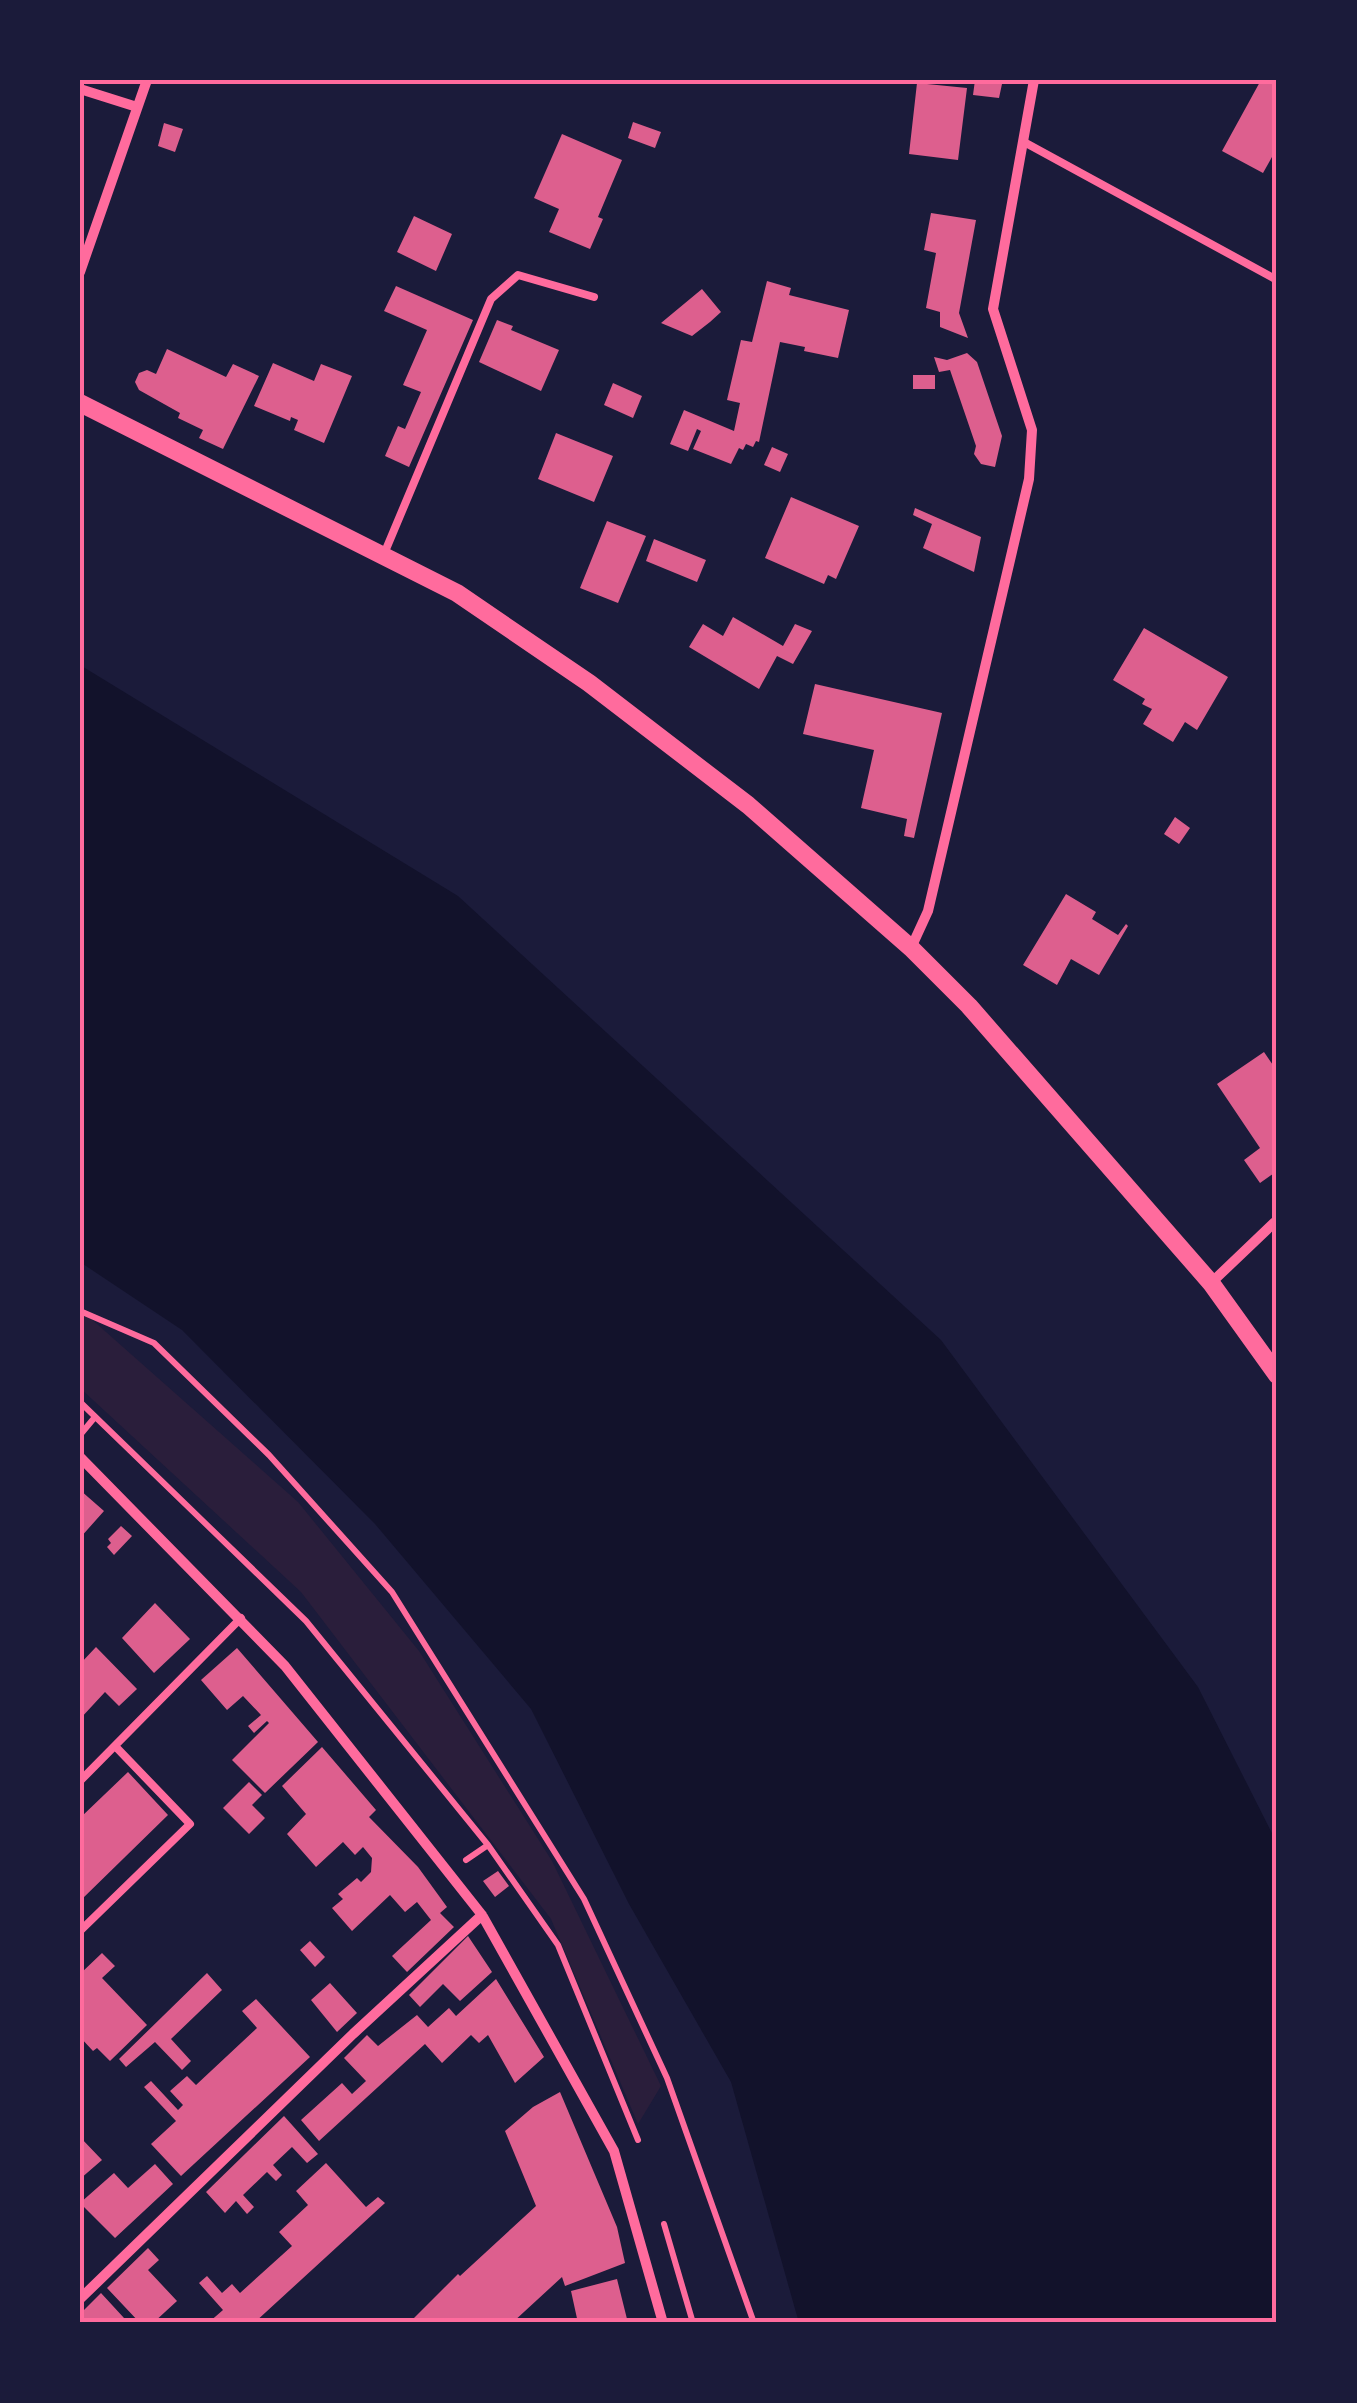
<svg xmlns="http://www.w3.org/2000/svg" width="1357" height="2403" viewBox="0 0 1357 2403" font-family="'Roboto Condensed',sans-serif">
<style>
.green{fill:#2a1e3b}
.water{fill:#12122b}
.building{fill:#dd5f8e}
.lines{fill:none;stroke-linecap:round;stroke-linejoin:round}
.path{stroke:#ff6b9d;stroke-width:6}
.service{stroke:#ff6b9d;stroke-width:8}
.minor{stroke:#ff6b9d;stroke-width:10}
.tertiary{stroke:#ff6b9d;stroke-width:18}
.neatline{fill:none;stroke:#ff6b9d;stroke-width:4}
</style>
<rect width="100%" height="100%" fill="#1b1b3a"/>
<!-- green -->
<path class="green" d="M 80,1309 L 298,1502 L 419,1651 L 552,1861 L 661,2086 L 638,2124 L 551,1919 L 301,1592 L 80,1388 Z"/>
<!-- water -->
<path class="water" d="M 80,665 L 458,896 L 941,1340 L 1198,1687 L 1277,1843 L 1277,2323 L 799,2323 L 731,2082 L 629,1904 L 531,1709 L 375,1524 L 182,1330 L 80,1262 Z"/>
<!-- building -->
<path class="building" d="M 975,80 L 998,80 L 1002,84 L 999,98 L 973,95 Z
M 1261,80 L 1277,80 L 1277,148 L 1263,173 L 1222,151 Z
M 917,83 L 967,88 L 958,160 L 909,154 Z
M 633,122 L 661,132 L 655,148 L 628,138 Z
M 164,123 L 183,129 L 175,152 L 158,146 Z
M 562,134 L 622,160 L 598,217 L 603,219 L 590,249 L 549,232 L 559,209 L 534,198 Z
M 931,213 L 976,220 L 959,313 L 968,338 L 940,327 L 940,312 L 926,308 L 936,253 L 924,250 Z
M 414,216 L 452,234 L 436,271 L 397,252 Z
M 767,281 L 791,288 L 789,295 L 849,310 L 838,358 L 804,351 L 805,347 L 780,342 L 759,442 L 756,441 L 753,447 L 746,444 L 743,450 L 739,448 L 731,464 L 693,449 L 701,431 L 697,429 L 688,451 L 670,444 L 684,410 L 734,431 L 740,403 L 727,400 L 741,340 L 752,342 Z
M 396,286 L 473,320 L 409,467 L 385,456 L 398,426 L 405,429 L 421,392 L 403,385 L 427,330 L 384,311 Z
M 702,289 L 721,312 L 710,322 L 692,336 L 661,323 Z
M 497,320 L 513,326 L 511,330 L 559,350 L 541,391 L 479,362 Z
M 167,349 L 226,377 L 233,364 L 259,376 L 223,449 L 199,438 L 203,430 L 178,418 L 180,413 L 139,390 L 135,382 L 139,373 L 147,370 L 156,374 Z
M 967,353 L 977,362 L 1002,436 L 995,467 L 981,464 L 974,454 L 976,446 L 950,370 L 939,372 L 934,357 L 947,360 Z
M 273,363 L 314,381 L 321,364 L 352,376 L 324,443 L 294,430 L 298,420 L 291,417 L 290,421 L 254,406 Z
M 913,375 L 935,375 L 935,389 L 913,389 Z
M 613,383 L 642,396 L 633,418 L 604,405 Z
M 556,433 L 613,456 L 594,502 L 538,479 Z
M 772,447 L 788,454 L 780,472 L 764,465 Z
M 791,497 L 859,526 L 836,579 L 828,575 L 824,584 L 765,558 Z
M 915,508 L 981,537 L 974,572 L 923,548 L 932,524 L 913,515 Z
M 607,521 L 646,536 L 618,603 L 580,588 Z
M 654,539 L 706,560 L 697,582 L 646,561 Z
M 733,617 L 783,646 L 795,624 L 812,631 L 793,664 L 777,656 L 759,689 L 689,647 L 703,624 L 723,636 Z
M 1144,628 L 1228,677 L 1197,730 L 1185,722 L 1173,742 L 1143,724 L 1152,709 L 1142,704 L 1145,699 L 1113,680 Z
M 815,684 L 942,713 L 914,838 L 904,836 L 907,819 L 861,808 L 874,750 L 803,734 Z
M 1175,817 L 1190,828 L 1179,844 L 1164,834 Z
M 1066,894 L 1096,912 L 1092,919 L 1118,935 L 1126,924 L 1128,926 L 1099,975 L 1071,959 L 1057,985 L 1023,965 Z
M 1264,1052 L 1277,1071 L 1277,1171 L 1260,1183 L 1244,1160 L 1260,1148 L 1217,1084 Z
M 80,1490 L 104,1511 L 80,1538 Z
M 121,1526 L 132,1536 L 114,1555 L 107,1547 L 111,1543 L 108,1539 Z
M 155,1603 L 190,1639 L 154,1673 L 122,1638 Z
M 96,1647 L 137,1689 L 119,1706 L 105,1692 L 80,1719 L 80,1664 Z
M 237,1648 L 318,1742 L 265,1793 L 232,1760 L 269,1723 L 267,1721 L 254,1733 L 248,1726 L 261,1715 L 243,1696 L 227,1710 L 201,1680 Z
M 322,1747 L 376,1810 L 369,1817 L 418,1867 L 447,1907 L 440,1913 L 454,1927 L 407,1972 L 392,1956 L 431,1920 L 417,1902 L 405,1912 L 390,1895 L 352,1931 L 332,1908 L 343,1899 L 338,1894 L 357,1878 L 361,1882 L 371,1872 L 372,1858 L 363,1847 L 355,1855 L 343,1842 L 316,1867 L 287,1834 L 306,1814 L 282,1786 Z
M 128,1772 L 168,1815 L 80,1901 L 80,1818 Z
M 249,1782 L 262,1795 L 252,1805 L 265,1818 L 249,1834 L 223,1808 Z
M 498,1871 L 509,1886 L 495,1897 L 483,1881 Z
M 468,1936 L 492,1972 L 460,2001 L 443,1984 L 420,2007 L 409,1995 Z
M 310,1941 L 325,1957 L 315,1967 L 300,1950 Z
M 102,1953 L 115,1966 L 102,1978 L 147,2025 L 110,2061 L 97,2048 L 93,2051 L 80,2037 L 80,1974 Z
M 207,1973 L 222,1990 L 171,2039 L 191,2061 L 182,2070 L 155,2042 L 126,2067 L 119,2059 Z
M 496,1979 L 544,2057 L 515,2083 L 488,2035 L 479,2043 L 471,2035 L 442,2063 L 425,2044 L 319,2141 L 301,2120 L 342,2083 L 352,2094 L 366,2081 L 344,2058 L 367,2035 L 378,2046 L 417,2015 L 428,2027 L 449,2008 L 456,2016 Z
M 330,1983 L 357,2013 L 337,2032 L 311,2000 Z
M 256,1999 L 310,2057 L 181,2176 L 151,2144 L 176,2121 L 144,2087 L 151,2081 L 178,2110 L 183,2105 L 170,2091 L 187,2076 L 196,2085 L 257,2028 L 242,2011 Z
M 560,2092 L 617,2227 L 625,2263 L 565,2286 L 562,2277 L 512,2323 L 409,2323 L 458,2274 L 460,2276 L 536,2206 L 505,2131 L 533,2107 Z
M 284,2116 L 318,2154 L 307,2163 L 292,2147 L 273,2165 L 282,2175 L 276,2181 L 267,2172 L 243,2195 L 254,2207 L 247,2214 L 236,2201 L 225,2213 L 206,2192 Z
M 80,2137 L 102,2160 L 80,2179 Z
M 326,2163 L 366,2207 L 378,2197 L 385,2203 L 254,2323 L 208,2323 L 223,2310 L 199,2283 L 207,2276 L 222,2293 L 232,2284 L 240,2293 L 292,2246 L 279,2232 L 308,2205 L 296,2191 Z
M 155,2164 L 173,2184 L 115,2238 L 80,2203 L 114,2173 L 128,2188 Z
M 148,2248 L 159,2260 L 148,2270 L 177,2301 L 153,2323 L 140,2323 L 107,2288 Z
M 617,2279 L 628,2323 L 578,2323 L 571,2291 Z
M 101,2293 L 124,2318 L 119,2323 L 80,2323 L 80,2314 Z"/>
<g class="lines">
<!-- path -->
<path class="path" d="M 80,1311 L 154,1343 L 269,1455 L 392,1592 L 584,1899 L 667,2078 L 754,2323
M 80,1402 L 306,1621 L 488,1845 L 558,1945 L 638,2140
M 80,1435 L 95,1417
M 466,1860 L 488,1845
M 664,2224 L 693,2323"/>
<!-- service -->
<path class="service" d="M 1024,142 L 1277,280
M 384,554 L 491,299 L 518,275 L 594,297
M 80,1781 L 241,1618
M 80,1931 L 190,1824 L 116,1747"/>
<!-- minor -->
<path class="minor" d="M 80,89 L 137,107
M 80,272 L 147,80
M 911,948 L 928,911 L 1029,479 L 1032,430 L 993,309 L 1034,80
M 1211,1283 L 1277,1220
M 80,1457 L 285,1666 L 482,1915 L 614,2151 L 663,2323
M 80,2299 L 353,2034 L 482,1915"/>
<!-- tertiary -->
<path class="tertiary" d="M 80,403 L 457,593 L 589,683 L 748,805 L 911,948 L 969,1006 L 1211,1283 L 1277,1375"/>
</g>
<!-- border -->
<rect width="1357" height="2403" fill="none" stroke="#1b1b3a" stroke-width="165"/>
<rect x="82" y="82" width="1192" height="2238" class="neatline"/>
</svg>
